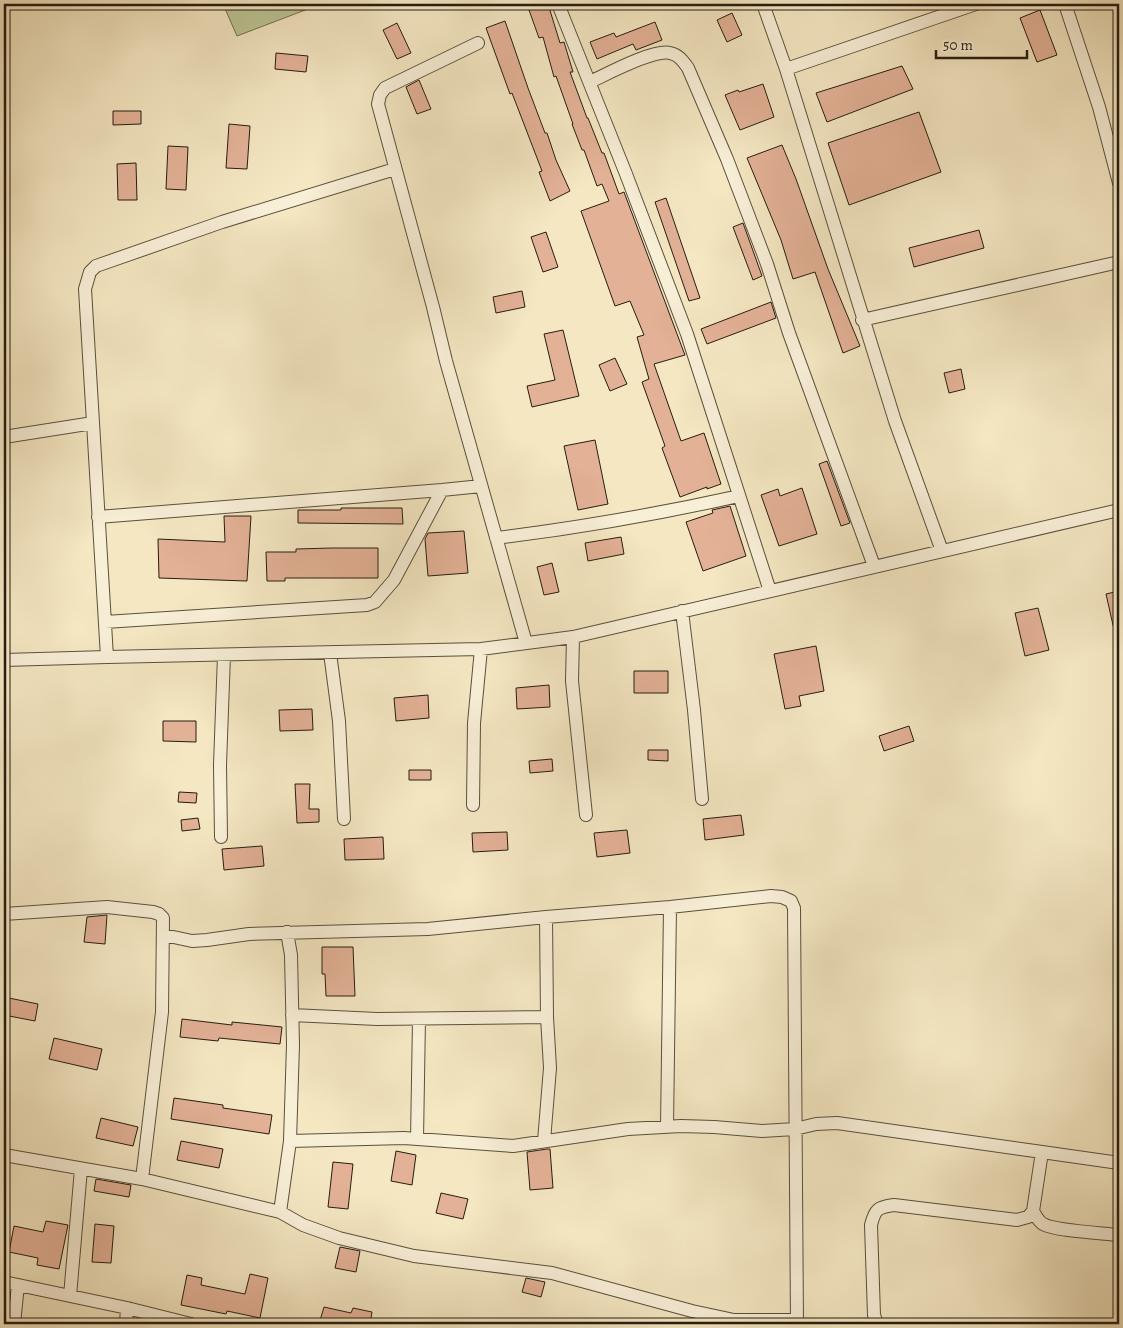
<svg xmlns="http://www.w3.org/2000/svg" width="1123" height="1328" viewBox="0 0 1123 1328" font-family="Alegreya,serif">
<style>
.green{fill:#bcc593;stroke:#717152}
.building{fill:#e3b196;stroke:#261d11}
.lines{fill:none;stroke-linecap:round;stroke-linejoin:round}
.minor-casing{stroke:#5a503d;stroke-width:14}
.minor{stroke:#f8efd7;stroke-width:12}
</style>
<rect width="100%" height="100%" fill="#f4e7c2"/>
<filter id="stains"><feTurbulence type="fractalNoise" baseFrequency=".004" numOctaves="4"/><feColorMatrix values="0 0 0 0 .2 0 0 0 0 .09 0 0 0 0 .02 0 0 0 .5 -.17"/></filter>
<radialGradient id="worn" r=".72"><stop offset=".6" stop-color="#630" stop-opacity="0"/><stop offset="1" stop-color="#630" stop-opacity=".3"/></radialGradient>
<!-- green -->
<path class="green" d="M 223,4 L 321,4 L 237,36 Z"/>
<!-- building -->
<path class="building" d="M 548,4 L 560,43 L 564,42 L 573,72 L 570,72 L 587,118 L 588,118 L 602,153 L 604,153 L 619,194 L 624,192 L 683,350 L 685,355 L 654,364 L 681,441 L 704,433 L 721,484 L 707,489 L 707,487 L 680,497 L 662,448 L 665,446 L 642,382 L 649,379 L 637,337 L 644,335 L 630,301 L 615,306 L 581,211 L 609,201 L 602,184 L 597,186 L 584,150 L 582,150 L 572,124 L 573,124 L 556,76 L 554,77 L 543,37 L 539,38 L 529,10 Z
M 1040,10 L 1057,55 L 1037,62 L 1020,18 Z
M 732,13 L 742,35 L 727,42 L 717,20 Z
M 505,21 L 528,88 L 545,133 L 547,133 L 556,160 L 570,191 L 550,201 L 539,172 L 542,171 L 512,93 L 510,94 L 486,28 Z
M 655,22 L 662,40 L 636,50 L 633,44 L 597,59 L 590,42 L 614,33 L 616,37 Z
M 397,23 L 411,53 L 397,59 L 383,30 Z
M 276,53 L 308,56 L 306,72 L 275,69 Z
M 902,66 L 913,89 L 827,122 L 816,93 Z
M 419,80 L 431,109 L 417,114 L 406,87 Z
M 763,84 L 774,117 L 740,130 L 725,95 L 738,90 L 739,92 Z
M 113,111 L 141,111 L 141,124 L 113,125 Z
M 919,112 L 941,172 L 849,205 L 828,143 Z
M 229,124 L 250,126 L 247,169 L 226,168 Z
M 782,145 L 796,179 L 828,269 L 860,346 L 843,353 L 815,272 L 793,279 L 781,240 L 747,158 Z
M 168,146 L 188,147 L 186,190 L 166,189 Z
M 136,163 L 137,200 L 118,200 L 117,164 Z
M 666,198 L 700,298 L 689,301 L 655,202 Z
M 743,223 L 762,276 L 753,280 L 733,227 Z
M 979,230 L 984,248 L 914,267 L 909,248 Z
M 546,232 L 558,267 L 543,272 L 531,237 Z
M 522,291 L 525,307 L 496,313 L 493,297 Z
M 771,302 L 776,318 L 707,344 L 701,329 Z
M 563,330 L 579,396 L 532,407 L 527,386 L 555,380 L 544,334 Z
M 615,358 L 627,384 L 610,391 L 599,365 Z
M 961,369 L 965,389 L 949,393 L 944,373 Z
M 595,440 L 608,504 L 578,510 L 564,446 Z
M 827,461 L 850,523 L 841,526 L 819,464 Z
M 802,488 L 817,534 L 779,546 L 761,495 L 778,489 L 780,496 Z
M 730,506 L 746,556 L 703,571 L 686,522 L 713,513 L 712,510 Z
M 341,508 L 402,508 L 403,524 L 298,523 L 298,510 L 341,510 Z
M 224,516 L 251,516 L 247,581 L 159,578 L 158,539 L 225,542 Z
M 464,531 L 468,573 L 428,576 L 425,539 L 428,533 Z
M 621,537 L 624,554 L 588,561 L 585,543 Z
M 332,548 L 378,548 L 378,578 L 285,578 L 285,581 L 267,581 L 266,552 L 296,552 L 296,549 Z
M 552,563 L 559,592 L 544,595 L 537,567 Z
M 1119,591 L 1119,634 L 1115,634 L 1106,594 Z
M 1038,608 L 1049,650 L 1025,656 L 1015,613 Z
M 816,646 L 824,691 L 799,696 L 801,706 L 785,709 L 774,654 Z
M 634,671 L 668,671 L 668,693 L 634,693 Z
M 549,685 L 550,707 L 517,709 L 516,688 Z
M 428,695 L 429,718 L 396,721 L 394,698 Z
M 312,709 L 313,730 L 280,731 L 279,710 Z
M 163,721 L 196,721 L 196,742 L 163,741 Z
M 909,726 L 914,741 L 884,751 L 879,736 Z
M 648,750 L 668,750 L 668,761 L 648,760 Z
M 552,759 L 553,771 L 530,773 L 529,761 Z
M 409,770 L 431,770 L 431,780 L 409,780 Z
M 295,784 L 310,784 L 309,809 L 319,809 L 319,822 L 297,823 Z
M 179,792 L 197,793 L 196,803 L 178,802 Z
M 741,815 L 744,835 L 705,840 L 703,819 Z
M 198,818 L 200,829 L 182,831 L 181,820 Z
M 627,830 L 630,853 L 597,857 L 594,833 Z
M 507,832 L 508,850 L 473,852 L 472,833 Z
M 383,837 L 384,859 L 345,860 L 344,839 Z
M 262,846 L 264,866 L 224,870 L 222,849 Z
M 107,915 L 105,944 L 84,942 L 87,917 Z
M 322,947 L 353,947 L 355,996 L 326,996 L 325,974 L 322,974 Z
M 4,997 L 38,1004 L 35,1021 L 4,1015 Z
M 182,1019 L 232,1025 L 232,1022 L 282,1027 L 280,1044 L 219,1038 L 218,1041 L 180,1037 Z
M 54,1038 L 102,1049 L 97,1070 L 49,1059 Z
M 174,1098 L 223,1105 L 223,1108 L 272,1115 L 269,1134 L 171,1119 Z
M 101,1118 L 138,1127 L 133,1146 L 96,1138 Z
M 181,1141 L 223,1149 L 219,1168 L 177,1160 Z
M 547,1149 L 550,1149 L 553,1188 L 530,1190 L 527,1152 Z
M 396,1151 L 416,1155 L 412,1185 L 391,1181 Z
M 333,1162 L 353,1164 L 348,1209 L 328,1207 Z
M 96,1179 L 131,1185 L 129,1197 L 94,1191 Z
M 441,1193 L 468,1199 L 463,1219 L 436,1213 Z
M 46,1221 L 68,1225 L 59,1269 L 37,1265 L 38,1258 L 9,1252 L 14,1226 L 43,1232 Z
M 95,1224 L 114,1226 L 111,1263 L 92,1262 Z
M 340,1247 L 360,1251 L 356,1272 L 335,1268 Z
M 250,1274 L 268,1278 L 260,1318 L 227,1311 L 226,1314 L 181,1305 L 187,1275 L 202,1278 L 201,1285 L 245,1294 Z
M 526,1278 L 545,1282 L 541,1297 L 522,1292 Z
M 324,1307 L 351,1313 L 353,1308 L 372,1312 L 370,1324 L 319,1324 Z"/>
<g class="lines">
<defs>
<path id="minor" d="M 558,4 L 626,174 L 687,334 L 770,591
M 763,4 L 786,69 L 895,421 L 942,551
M 1065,4 L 1099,107 L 1119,183
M 478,43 L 385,88 L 380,95 L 378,104 L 433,307 L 446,361 L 526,643
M 786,69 L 976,4
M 590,82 C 607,74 653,49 670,53 C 679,55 683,61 688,68 L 727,159 L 767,264 L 789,333 L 874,566
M 862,320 L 1119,262
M 4,437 L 93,423
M 98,517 L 442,490 L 481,486
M 496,538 C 578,528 658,514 739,496
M 682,611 L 694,710 L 702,799
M 105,622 L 367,605 L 375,602 L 394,580 L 442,490
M 573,637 L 572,681 L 586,815
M 330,653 L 339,721 L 344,819
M 107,657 L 85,289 L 90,272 L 96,266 L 222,222 L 395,169
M 4,660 L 107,657 L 481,649 L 573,637 L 1119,510
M 473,805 L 474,723 L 481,649
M 221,837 L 220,765 L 224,655
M 4,914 L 107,907 L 153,912 L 159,914 L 163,918 L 162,1012 L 142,1179
M 164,935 L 192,941 L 207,940 L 249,934 L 428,929 L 546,917 L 670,907 L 771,896 L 782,897 L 791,901 L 794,908 L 797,1324
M 292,1015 L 377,1019 L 547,1017
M 667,1127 L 670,907
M 417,1139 L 419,1019
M 290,1141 L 404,1138 L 513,1146 L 628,1129 L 681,1126 L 714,1127 L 762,1131 L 795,1129 L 816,1124 L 837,1123 L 1042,1152 L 1033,1211 L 1028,1217 L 1017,1220 L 894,1205 C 878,1207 875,1209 871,1225 L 874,1315 L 877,1324
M 544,1141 L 550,1068 L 547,1017 L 546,917
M 1042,1152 L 1119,1163
M 4,1155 L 142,1179 L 280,1212 L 303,1225 L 339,1238 L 414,1256 L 552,1273 L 692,1311 L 734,1320 L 796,1320
M 1033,1211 C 1036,1216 1038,1221 1043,1224 C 1055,1231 1103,1233 1119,1235
M 280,1212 L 290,1141 L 293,1045 L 291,955 L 287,932
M 4,1282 L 127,1308 L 191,1324
M 70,1296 L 81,1169
M 14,1324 L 18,1285
M 126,1324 L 127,1308"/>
</defs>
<!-- minor casing -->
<use href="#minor" class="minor-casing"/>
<!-- minor -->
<use href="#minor" class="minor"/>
</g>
<!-- margin -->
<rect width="1123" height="1328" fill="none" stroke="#f4e7c2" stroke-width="20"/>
<rect x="5" y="5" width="1113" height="1318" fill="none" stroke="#261d11" stroke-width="2.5"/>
<rect x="10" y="10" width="1103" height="1308" fill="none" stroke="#261d11"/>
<!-- scale -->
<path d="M936 50v8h91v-8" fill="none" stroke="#261d11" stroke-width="2.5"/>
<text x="943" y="50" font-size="15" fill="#261d11" stroke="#f8efd7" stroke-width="4" paint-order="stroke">50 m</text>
<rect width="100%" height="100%" filter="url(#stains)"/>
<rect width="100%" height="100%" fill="url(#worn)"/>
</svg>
